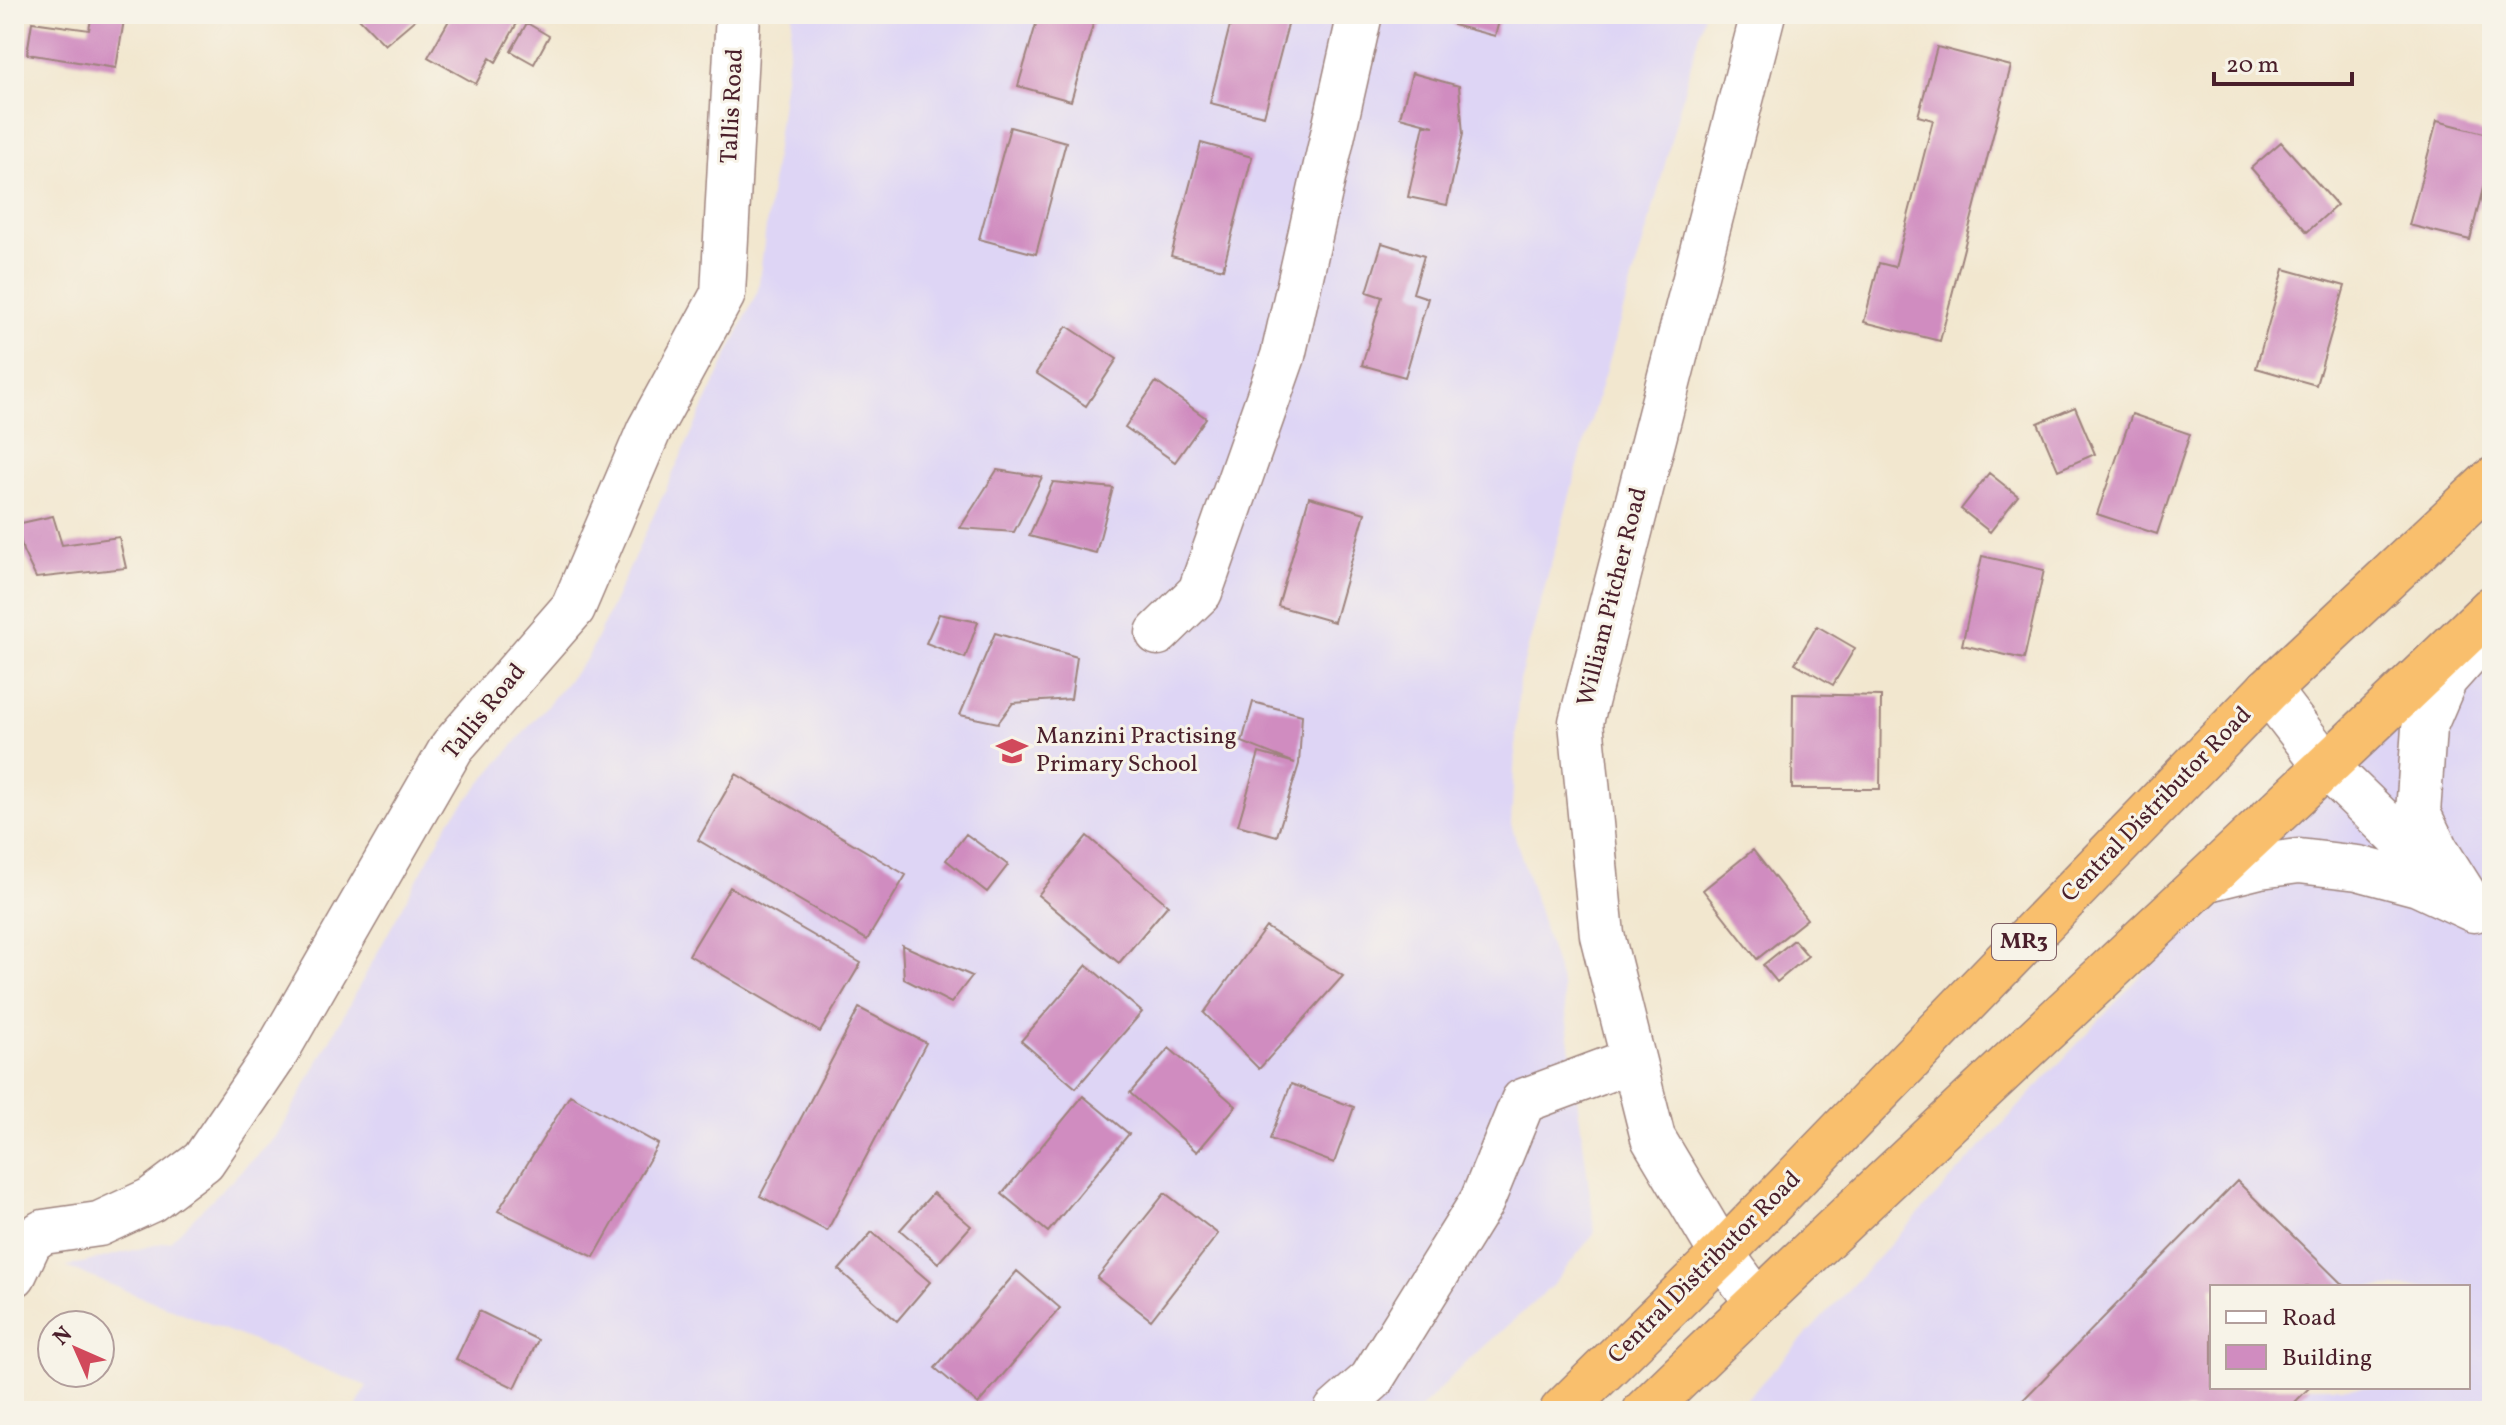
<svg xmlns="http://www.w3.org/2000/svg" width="2506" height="1425" viewBox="0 0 2506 1425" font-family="Vollkorn,serif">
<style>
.built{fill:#ded5f5;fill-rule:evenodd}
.building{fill:#d08cc0}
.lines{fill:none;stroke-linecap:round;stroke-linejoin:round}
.minor-casing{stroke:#9e837d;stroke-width:47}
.highway-casing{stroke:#9e837d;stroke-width:47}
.minor{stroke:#fff;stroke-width:44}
.highway{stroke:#f9bf6d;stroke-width:44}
.labels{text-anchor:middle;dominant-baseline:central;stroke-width:6;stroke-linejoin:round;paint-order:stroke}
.shield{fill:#f7f3e8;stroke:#7e5f64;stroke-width:2}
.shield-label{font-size:22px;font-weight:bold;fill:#4a1f2b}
.street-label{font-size:24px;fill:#4a1f2b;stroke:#f7f3e8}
.poi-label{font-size:24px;fill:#4a1f2b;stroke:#f7f3e8;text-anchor:start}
</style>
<rect width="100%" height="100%" fill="#f7f3e8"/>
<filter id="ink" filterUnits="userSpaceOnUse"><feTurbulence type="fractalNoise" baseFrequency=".0125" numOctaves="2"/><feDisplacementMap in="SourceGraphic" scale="16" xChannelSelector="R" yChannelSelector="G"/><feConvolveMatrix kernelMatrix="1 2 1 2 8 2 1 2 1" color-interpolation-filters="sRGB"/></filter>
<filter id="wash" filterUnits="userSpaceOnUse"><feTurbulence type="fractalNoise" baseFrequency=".006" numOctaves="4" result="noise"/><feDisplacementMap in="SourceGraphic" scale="32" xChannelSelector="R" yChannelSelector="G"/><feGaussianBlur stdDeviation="1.8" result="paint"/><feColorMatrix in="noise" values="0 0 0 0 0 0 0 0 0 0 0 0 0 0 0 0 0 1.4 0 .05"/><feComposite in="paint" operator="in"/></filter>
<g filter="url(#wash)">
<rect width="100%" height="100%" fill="#f2e7cf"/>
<!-- built -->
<path class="built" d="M 793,14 L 1704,14 L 1655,202 L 1582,451 L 1519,681 L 1511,824 L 1562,985 L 1595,1232 L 1551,1287 L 1463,1365 L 1418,1411 L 354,1411 L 367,1386 L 66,1267 L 170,1241 L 280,1132 L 449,821 L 588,657 L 758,290 Z
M 2492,599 L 2492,1411 L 1735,1411 ZM 2212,1287 L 2468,1287 L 2468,1387 L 2212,1387 Z"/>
<g id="blocks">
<!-- building -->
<path class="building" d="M 92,14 L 125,14 L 116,68 L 27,54 L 32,22 L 89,30 Z
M 358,14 L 415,14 L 418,17 L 385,45 L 357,16 Z
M 467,14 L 522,14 L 496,62 L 490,58 L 476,84 L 428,57 L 452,15 L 463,21 Z
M 1039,14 L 1096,14 L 1071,101 L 1018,86 Z
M 1233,14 L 1278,14 L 1290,17 L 1264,116 L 1210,103 Z
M 1456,14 L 1501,14 L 1495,36 L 1453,25 Z
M 527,23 L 549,36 L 534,64 L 511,51 Z
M 14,27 L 23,28 L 19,52 L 14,51 Z
M 1937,47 L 2011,66 L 1940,341 L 1864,322 L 1879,263 L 1895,267 L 1933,120 L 1918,116 Z
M 1412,73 L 1459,86 L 1463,134 L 1447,205 L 1408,197 L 1424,125 L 1434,126 L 1400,117 Z
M 2437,121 L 2492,135 L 2492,152 L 2470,240 L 2409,225 Z
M 1010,127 L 1066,142 L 1036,254 L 979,239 Z
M 2281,142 L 2337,205 L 2307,232 L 2251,168 Z
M 1201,143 L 1252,157 L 1223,269 L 1171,256 Z
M 1382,243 L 1424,256 L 1413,293 L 1428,298 L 1405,377 L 1362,365 L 1382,297 L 1367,292 Z
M 2284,269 L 2345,286 L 2316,385 L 2256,368 Z
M 1067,326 L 1117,359 L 1086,406 L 1036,373 Z
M 1156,382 L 1206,418 L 1175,462 L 1125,427 Z
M 2075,407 L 2095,454 L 2058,470 L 2038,423 Z
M 2132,414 L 2190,434 L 2157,534 L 2097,514 Z
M 997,470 L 1042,477 L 1014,532 L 960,528 Z
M 1989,473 L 2018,496 L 1990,532 L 1961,509 Z
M 1053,482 L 1113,488 L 1096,553 L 1029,536 Z
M 1309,497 L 1365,513 L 1334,622 L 1278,606 Z
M 53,516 L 62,545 L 119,537 L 126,568 L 36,578 L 23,551 L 17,524 Z
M 1982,556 L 2044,570 L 2024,659 L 1962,645 Z
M 939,614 L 978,622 L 965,658 L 926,643 Z
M 1817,626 L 1855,648 L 1833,685 L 1795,663 Z
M 995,633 L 1077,657 L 1071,699 L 1013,703 L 998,723 L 960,715 Z
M 1793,694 L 1881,696 L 1880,789 L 1792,789 Z
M 1253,702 L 1302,715 L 1299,764 L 1277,836 L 1238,825 L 1259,753 L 1295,763 L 1242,742 Z
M 736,774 L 906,875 L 867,940 L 698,840 Z
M 966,834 L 1008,865 L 987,892 L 946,860 Z
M 1087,836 L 1168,905 L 1119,963 L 1038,895 Z
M 1753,850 L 1807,919 L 1757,959 L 1703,890 Z
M 730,887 L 861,963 L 820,1032 L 689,955 Z
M 1266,927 L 1343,976 L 1259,1069 L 1204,1013 Z
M 1794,940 L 1808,956 L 1777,982 L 1763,965 Z
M 902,945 L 972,976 L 951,1003 L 904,979 Z
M 1087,965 L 1142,1012 L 1076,1088 L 1021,1041 Z
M 859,1008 L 926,1043 L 827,1231 L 760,1196 Z
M 1169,1048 L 1236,1106 L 1197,1152 L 1130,1093 Z
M 1291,1084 L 1354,1107 L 1334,1163 L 1270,1139 Z
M 570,1095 L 658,1144 L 594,1257 L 498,1211 Z
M 1083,1096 L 1129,1134 L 1048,1232 L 1002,1194 Z
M 2237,1181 L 2345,1287 L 2212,1287 L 2212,1387 L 2310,1387 L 2286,1411 L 2034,1411 L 2023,1400 Z
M 933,1193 L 971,1226 L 938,1263 L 900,1230 Z
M 1165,1193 L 1218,1234 L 1151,1320 L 1097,1278 Z
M 872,1232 L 930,1282 L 897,1321 L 839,1270 Z
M 1017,1271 L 1060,1308 L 978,1404 L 935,1368 Z
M 479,1311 L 538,1340 L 515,1388 L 456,1359 Z"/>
</g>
</g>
<g filter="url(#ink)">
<use href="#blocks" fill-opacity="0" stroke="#9e837d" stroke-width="2"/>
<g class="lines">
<defs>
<path id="minor" d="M 1158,633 L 1200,592 L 1283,356 L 1360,14
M 2268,690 L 2327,767 L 2434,871
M 2208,879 L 2260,866 L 2299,861 L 2358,868 L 2418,884 L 2474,910 L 2436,850 L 2418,813 L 2424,728 L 2445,679 L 2480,640
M 14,1275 L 30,1241 L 43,1232 L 99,1224 L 151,1200 L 203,1161 L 273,1058 L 452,747 L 573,608 L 649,430 L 723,294 L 738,14
M 1757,1302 L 1722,1254 L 1653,1138 L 1602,935 L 1581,722 L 1763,14
M 1336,1411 L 1371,1380 L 1482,1201 L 1523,1101 L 1633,1060"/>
<path id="highway" d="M 1562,1411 L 1722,1254 L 2268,690 L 2492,480
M 1645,1411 C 1924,1140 2212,878 2492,608"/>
</defs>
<!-- minor casing -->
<use href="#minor" class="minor-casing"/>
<!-- highway casing -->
<use href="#highway" class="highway-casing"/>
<!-- minor -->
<use href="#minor" class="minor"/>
<!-- highway -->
<use href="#highway" class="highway"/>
</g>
</g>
<!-- icons -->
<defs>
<symbol id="school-bare" viewBox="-9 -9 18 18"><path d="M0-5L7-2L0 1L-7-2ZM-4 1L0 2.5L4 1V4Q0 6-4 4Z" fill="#d1495b" stroke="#f7f3e8" stroke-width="2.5" paint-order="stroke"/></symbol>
</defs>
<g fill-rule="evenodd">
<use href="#school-bare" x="990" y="729" width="44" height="44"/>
</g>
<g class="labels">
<!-- shield labels -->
<rect class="shield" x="1992" y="924" width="64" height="36" rx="6"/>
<g class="shield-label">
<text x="2024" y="942">MR3</text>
</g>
<!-- street labels -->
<g class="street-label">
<text transform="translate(733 106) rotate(-87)">Tallis Road</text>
<text transform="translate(1613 597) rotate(-76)">William Pitcher Road</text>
<text transform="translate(485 712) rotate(-51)">Tallis Road</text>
<text transform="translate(2157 805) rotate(-46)">Central Distributor Road</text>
<text transform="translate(1705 1268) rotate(-45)">Central Distributor Road</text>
</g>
<!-- poi labels -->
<g class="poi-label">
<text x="1036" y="737">Manzini Practising<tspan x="1036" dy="28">Primary School</tspan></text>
</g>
</g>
<!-- margin -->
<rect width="2506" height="1425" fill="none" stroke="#f7f3e8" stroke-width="48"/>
<!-- legend -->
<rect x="2210" y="1285" width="260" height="104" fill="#f7f3e8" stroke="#b29e9c" stroke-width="2"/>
<rect x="2226" y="1311" width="40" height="12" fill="#ffffff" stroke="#b29e9c" stroke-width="2"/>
<text x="2282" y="1325" font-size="24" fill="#4a1f2b">Road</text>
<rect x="2226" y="1345" width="40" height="24" fill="#d08cc0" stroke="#b29e9c" stroke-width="2"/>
<text x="2282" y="1365" font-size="24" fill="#4a1f2b">Building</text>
<!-- north arrow -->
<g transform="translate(76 1349) rotate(315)"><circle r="38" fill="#f7f3e8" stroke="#b29e9c" stroke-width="2"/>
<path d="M0-6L14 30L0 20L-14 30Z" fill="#d1495b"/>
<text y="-12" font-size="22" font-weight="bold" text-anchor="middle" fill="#4a1f2b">N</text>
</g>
<!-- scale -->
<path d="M2214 72v12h138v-12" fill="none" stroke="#4a1f2b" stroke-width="4"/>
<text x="2226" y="72" font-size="24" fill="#4a1f2b" stroke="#f7f3e8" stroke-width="6" paint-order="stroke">20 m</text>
</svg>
